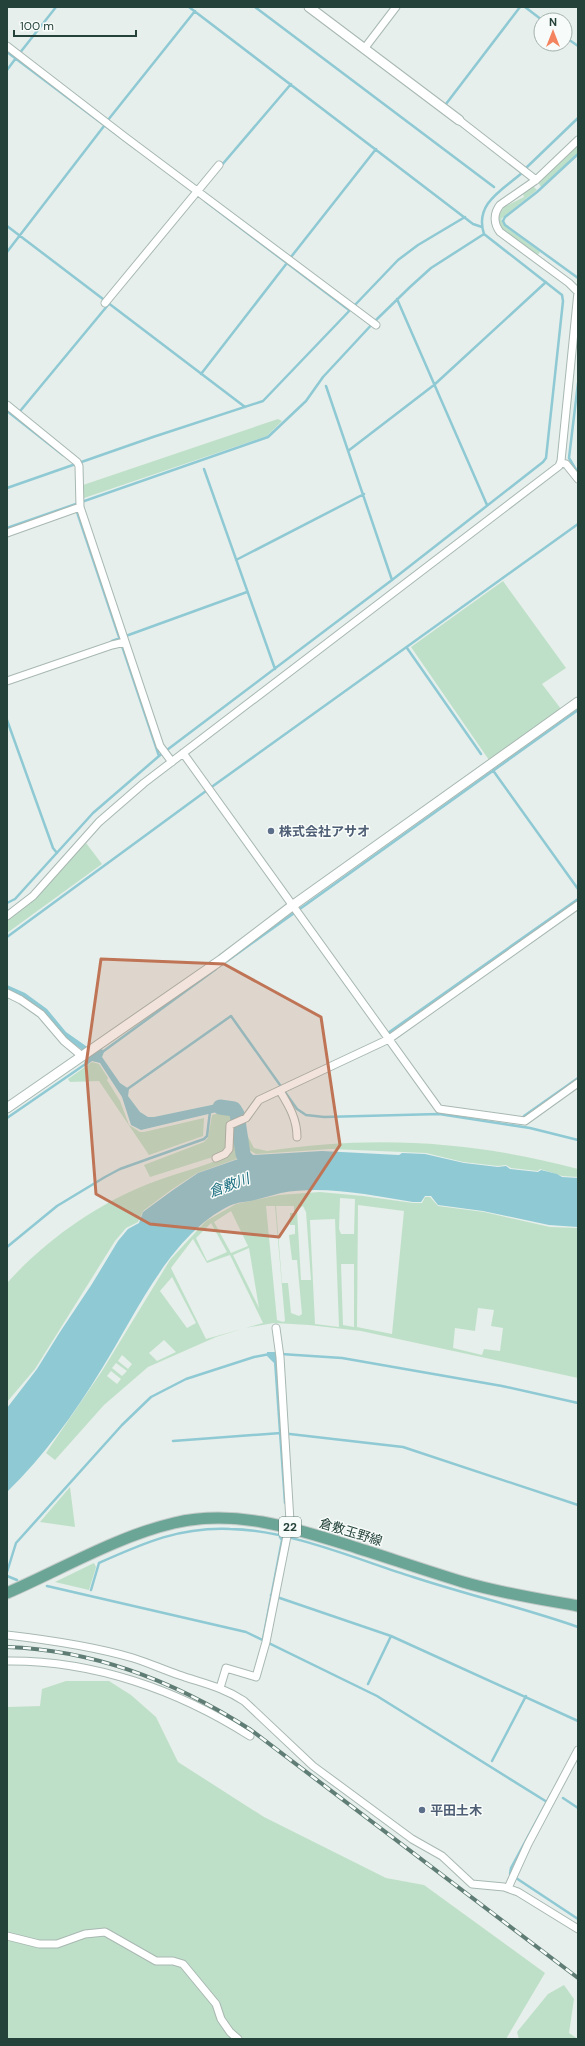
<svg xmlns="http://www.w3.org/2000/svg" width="585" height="2046" viewBox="0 0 585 2046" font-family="'DM Sans','Noto Sans JP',sans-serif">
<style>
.green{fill:#bfe0c8;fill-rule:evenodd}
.water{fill:#8ec9d4}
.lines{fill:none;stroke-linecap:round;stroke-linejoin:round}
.stream{stroke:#8ec9d4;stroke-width:2.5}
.river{stroke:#8ec9d4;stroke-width:15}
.minor-casing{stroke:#a8b8b2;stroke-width:9}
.tertiary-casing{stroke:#a8b8b2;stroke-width:11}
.primary-casing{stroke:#c2cac8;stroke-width:13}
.minor{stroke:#fff;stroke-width:7}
.tertiary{stroke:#fff;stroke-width:9}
.primary{stroke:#6aa596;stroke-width:11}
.rail-casing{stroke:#5f7d75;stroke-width:4}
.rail{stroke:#f7fbf9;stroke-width:2.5;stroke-dasharray:8;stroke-linecap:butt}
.marked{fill:#c07456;fill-opacity:0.2;stroke:#c07456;stroke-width:3;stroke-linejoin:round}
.service-dot{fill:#5c6f8a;stroke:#f7fbf9;stroke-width:1.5}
.labels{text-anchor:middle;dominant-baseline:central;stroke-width:3;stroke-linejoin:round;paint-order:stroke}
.shield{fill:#f7fbf9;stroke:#637a73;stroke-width:1}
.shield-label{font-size:12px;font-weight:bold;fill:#24423a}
.service-label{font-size:13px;font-weight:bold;fill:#4e5e75;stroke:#f7fbf9;text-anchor:start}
.street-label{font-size:13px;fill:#24423a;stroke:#f7fbf9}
.water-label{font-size:14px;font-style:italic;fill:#1c6f80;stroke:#f7fbf9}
</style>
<rect width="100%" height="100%" fill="#e6efeb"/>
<!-- green -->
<path class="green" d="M 578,144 L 578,153 L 541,187 L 538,182 Z
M 533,186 L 537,190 L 501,219 L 506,227 L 540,252 L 537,256 L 500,227 L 498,217 L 504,207 L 524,197 L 523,194 Z
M 278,419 L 282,421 L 267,436 L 84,498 L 83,485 Z
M 503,581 L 566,668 L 542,684 L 561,709 L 489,760 L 411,647 Z
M 86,843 L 102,864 L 7,933 L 7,920 L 31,902 Z
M 92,1062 L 99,1064 L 108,1078 L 107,1080 L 120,1101 L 129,1125 L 140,1132 L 144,1132 L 204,1118 L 203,1136 L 149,1155 L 99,1081 L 70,1082 L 68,1079 Z
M 223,1112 L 232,1115 L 234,1121 L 227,1149 L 216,1156 L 150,1177 L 144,1165 L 204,1142 L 208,1138 L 212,1115 Z
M 235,1133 L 239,1158 L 197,1173 L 171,1190 L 143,1211 L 138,1222 L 126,1228 L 115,1241 L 35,1369 L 7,1402 L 7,1283 C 45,1241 95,1205 148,1184 C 172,1174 206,1167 228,1155 L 233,1151 L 232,1137 Z
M 244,1133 L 246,1133 L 254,1148 L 267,1151 C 374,1135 473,1141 578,1169 L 578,1177 L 562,1176 L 540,1169 L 538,1171 L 511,1168 L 506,1165 L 498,1166 L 463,1162 L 426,1153 L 331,1149 L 256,1154 L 249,1150 Z
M 320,1192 L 363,1196 L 413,1203 L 422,1203 L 425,1197 L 430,1197 L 438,1206 L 484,1212 L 550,1227 L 578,1228 L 578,1378 L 361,1331 L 309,1325 L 274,1323 L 245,1328 L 216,1337 L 148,1367 L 104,1405 L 55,1460 L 46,1453 L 102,1371 L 170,1260 L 206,1221 L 236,1204 L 279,1195 ZM 340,1198 L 355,1199 L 354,1234 L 341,1234 L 339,1229 ZM 358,1205 L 404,1211 L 392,1334 L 357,1327 ZM 266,1206 L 275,1206 L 285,1321 L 283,1322 L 277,1320 ZM 276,1206 L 294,1206 L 294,1213 L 290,1213 L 290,1225 L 295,1225 L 295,1234 L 289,1235 L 292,1260 L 297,1260 L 302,1314 L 299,1316 L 291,1313 L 288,1283 L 282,1283 ZM 303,1206 L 306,1212 L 311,1280 L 301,1280 L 297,1210 ZM 231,1211 L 248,1246 L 231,1253 L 214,1222 ZM 335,1219 L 339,1327 L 315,1324 L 310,1220 ZM 211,1223 L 227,1252 L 207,1261 L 196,1238 ZM 193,1239 L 207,1263 L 230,1255 L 263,1323 L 206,1339 L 171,1268 ZM 249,1248 L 259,1308 L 233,1255 ZM 341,1264 L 354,1264 L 354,1327 L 343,1325 ZM 172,1277 L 196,1323 L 187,1328 L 160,1291 ZM 478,1308 L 494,1310 L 491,1326 L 503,1328 L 500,1351 L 484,1349 L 482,1355 L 453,1348 L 455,1328 L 475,1331 ZM 164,1340 L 176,1352 L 157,1361 L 149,1353 ZM 122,1355 L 132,1364 L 128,1369 L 118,1361 ZM 116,1363 L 127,1371 L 122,1376 L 112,1368 ZM 111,1371 L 121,1379 L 117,1384 L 107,1376 Z
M 70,1487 L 75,1527 L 40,1522 Z
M 94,1563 L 96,1567 L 89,1590 L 55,1582 Z
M 66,1681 L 109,1681 L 131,1695 L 156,1717 L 178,1762 L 264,1817 L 386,1878 L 424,1885 L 545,1973 L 506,2039 L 7,2039 L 7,1712 L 8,1707 L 40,1706 L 42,1689 Z
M 564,1985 L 574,1999 L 569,2033 L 578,2039 L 519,2039 L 517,2032 L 548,1994 Z"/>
<!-- water -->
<path class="water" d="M 7,985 L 25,993 L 47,1009 L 66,1032 L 86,1046 L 93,1054 L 102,1049 L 104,1052 L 102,1057 L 120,1083 L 129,1089 L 128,1096 L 140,1112 L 148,1117 L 154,1117 L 226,1102 L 236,1106 L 239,1113 L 235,1115 L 228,1111 L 221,1111 L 141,1130 L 131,1125 L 122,1097 L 100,1063 L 92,1061 L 86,1066 L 84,1062 L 88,1059 L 81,1049 L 63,1037 L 7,990 Z
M 242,1134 L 248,1150 L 253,1155 L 322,1151 L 399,1155 L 402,1153 L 425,1154 L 464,1163 L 498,1167 L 506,1166 L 510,1169 L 538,1172 L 541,1170 L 557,1174 L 562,1177 L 578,1178 L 578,1227 L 549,1225 L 483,1211 L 438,1205 L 431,1196 L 425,1196 L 421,1202 L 413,1202 C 370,1195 324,1185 281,1193 C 272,1195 264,1198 255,1200 C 247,1202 237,1202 229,1206 C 169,1236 135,1316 101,1370 C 74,1414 44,1456 7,1492 L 7,1408 L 37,1369 L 60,1332 L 92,1284 L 118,1241 L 128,1229 L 139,1223 L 143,1212 L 173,1190 L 198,1173 L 241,1158 L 236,1138 L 238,1135 Z
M 267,1352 L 277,1352 L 277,1363 L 274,1363 L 267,1356 Z"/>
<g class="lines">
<!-- stream -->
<path class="stream" d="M 189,7 L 473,224 L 482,227
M 255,7 L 494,187
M 525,7 L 542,20
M 565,37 L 578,46
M 7,52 L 136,149
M 19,54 L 56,7
M 7,70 L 16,58
M 446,104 L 520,7
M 108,120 L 195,11
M 578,154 L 537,192 L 505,217 L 503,221 L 505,225 L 578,278
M 221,166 L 291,84
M 527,167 L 578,118
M 205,201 L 349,310
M 7,226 L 245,407
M 7,252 L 104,126
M 291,257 L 376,149
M 397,299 L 487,505
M 201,374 L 287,263
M 578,383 L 569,458 L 578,473
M 326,386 L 392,580
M 21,410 L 108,305
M 7,411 L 63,455
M 348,451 L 434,385 L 546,282
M 204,469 L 275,669
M 7,488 L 153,437 L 263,401 L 398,260 L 418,245 L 465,217
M 76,509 L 159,756
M 7,528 L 268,437 L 306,401 L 323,377 L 375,321 L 410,287 L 431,268 L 484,234
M 236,560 L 364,494
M 112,641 L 247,592
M 407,648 L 481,754
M 7,720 L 53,848 L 57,853
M 492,769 L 578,889
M 7,903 L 15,899 L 93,813 L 159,756 L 392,580 L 543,462 L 546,458 L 563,301 L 562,295 L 484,234 C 474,204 502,190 522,173
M 7,937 L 206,791 L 578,524
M 227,961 L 578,710
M 388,1033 L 578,899
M 101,1053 L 216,969
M 126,1090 L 231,1016 L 297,1109 L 306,1115 L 324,1117 L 439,1114 L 530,1128 L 578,1140
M 524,1116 L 578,1078
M 7,1118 L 87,1063
M 7,1247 L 57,1206 L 105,1177 L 120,1169 L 204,1139 L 207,1136 L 210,1112
M 281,1354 L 342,1358 L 502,1386 L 578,1403
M 275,1360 L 285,1503
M 173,1441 L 281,1433 L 403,1447 L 578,1505
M 7,1572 L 16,1543 L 122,1425 L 151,1397 L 186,1379 L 254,1357 L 270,1354
M 7,1576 L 17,1580
M 47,1586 L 246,1632 L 377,1696 L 547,1802
M 91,1590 L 99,1563 C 144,1543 179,1527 230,1529 C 289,1530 356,1559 413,1577 C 468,1595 524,1608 578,1627
M 271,1595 L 391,1636 L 578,1721
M 263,1639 L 282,1540 L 280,1537
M 368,1684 L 391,1636
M 492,1761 L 526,1696
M 551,1794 L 511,1868 L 510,1874 L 578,1919
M 563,1798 L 578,1808"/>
<!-- river -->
<path class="river" d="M 220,1107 L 234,1109 L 237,1114 L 243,1154"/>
<defs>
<path id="minor" d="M 7,46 L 125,137 L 376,325
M 364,49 L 396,7
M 459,120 L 536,180
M 105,303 L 219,165
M 7,405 L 77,462 L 79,466 L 80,507 L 160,746 L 172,762
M 561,463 L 566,464 L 578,479
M 7,533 L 80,507
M 7,681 L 112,645 L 125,642
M 183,753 L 439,1109 L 525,1121 L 578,1083
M 7,916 L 33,896 L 99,822 L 144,783 L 559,466 L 561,461 L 578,292 L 569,283 L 500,232 C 494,224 493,214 500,205 L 536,180 L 578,140
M 7,993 L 21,1000 L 41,1014 L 64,1041 L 82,1056
M 280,1091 C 289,1106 297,1119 297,1137
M 216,1158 L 225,1154 L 229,1149 L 230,1125 L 246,1118 L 259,1100 L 389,1039 L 578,905
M 7,1635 C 50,1640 92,1646 133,1658 C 149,1663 164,1670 179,1675 C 202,1683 223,1687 244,1701 L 313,1766 L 412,1839 L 442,1856 L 472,1884 L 504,1887 L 518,1892 L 578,1929
M 7,1661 C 93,1660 178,1690 250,1736
M 220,1688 L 226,1668 L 256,1677 L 266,1642 L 290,1521 L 280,1357 L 276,1328
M 508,1888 L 528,1844 L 578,1750
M 7,1936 L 39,1944 L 57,1944 L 85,1934 L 105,1932 L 156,1961 L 173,1961 L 183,1964 L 216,2004 L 221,2019 L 230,2032 L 238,2039"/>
<path id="tertiary" d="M 309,7 L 459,120
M 7,1108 L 221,960 L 292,906 L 578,702"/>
<path id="primary" d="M 7,1593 C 60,1570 118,1536 174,1523 C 234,1509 291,1527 348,1545 C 386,1557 424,1570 463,1582 C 500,1593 540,1599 578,1606"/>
</defs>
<!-- minor casing -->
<use href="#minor" class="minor-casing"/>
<!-- tertiary casing -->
<use href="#tertiary" class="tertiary-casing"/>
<!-- primary casing -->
<use href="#primary" class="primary-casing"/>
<!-- minor -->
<use href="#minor" class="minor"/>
<!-- tertiary -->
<use href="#tertiary" class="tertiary"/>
<!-- primary -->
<use href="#primary" class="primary"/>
<defs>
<path id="rail" d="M 7,1647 C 95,1650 178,1683 251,1730 L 578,1978"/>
</defs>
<!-- rail casing -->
<use href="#rail" class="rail-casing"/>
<!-- rail -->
<use href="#rail" class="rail"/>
</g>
<!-- marked area -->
<path class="marked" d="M 101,959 L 224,964 L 321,1017 L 340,1145 L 279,1237 L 150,1224 L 96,1194 L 86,1065 Z"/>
<!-- markers -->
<g class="service-dot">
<circle cx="271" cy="831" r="4"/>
<circle cx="422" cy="1810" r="4"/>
</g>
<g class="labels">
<!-- shield labels -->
<rect class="shield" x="279" y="1517" width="22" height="20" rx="3"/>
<g class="shield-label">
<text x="290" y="1527">22</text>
</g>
<!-- service labels -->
<g class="service-label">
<text x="279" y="831">株式会社アサオ</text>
<text x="430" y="1810">平田土木</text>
</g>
<!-- street labels -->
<g class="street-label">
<text transform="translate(351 1532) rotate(17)">倉敷玉野線</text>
</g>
<!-- water labels -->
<g class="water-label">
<text transform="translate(229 1185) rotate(-20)">倉敷川</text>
</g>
</g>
<!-- border -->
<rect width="585" height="2046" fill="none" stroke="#24423a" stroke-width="16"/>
<!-- north arrow -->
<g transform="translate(553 32)"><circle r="19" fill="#f7fbf9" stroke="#a3b1ad"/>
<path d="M0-3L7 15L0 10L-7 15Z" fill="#f4845f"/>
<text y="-6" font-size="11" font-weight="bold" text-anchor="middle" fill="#24423a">N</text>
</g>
<!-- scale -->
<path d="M14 30v6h122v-6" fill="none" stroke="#24423a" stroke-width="2"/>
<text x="20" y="30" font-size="12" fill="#24423a" stroke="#f7fbf9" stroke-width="3" paint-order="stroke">100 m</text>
</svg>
